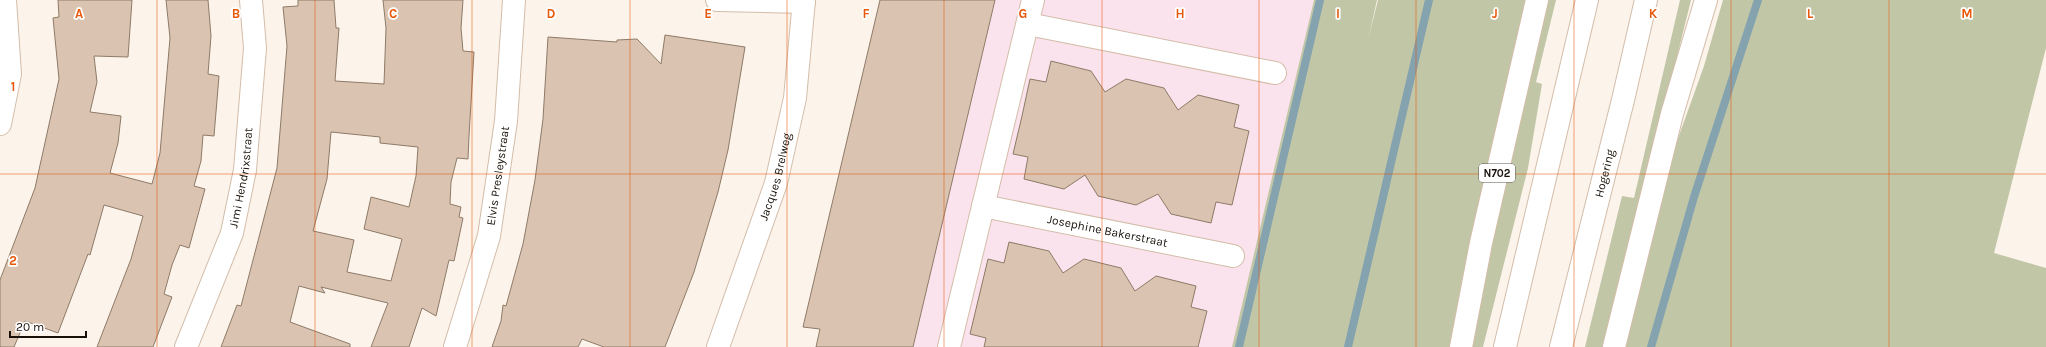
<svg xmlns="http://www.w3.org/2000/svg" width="2046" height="347" viewBox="0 0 2046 347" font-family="Karla,sans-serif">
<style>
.industrial{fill:#fbe3ee}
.green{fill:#c1c6a7}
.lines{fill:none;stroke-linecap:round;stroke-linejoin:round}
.stream{stroke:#84a3ae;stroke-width:8}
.building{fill:#dac4b1;stroke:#8e7a67;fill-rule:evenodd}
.street-casing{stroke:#d3bda9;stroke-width:24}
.secondary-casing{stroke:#d3bda9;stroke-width:24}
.highway-casing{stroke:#d3bda9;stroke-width:24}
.street{stroke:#fff;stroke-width:22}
.secondary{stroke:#fff;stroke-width:22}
.highway{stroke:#fff;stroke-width:22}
.grid{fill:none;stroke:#e8590c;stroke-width:1;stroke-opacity:0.55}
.labels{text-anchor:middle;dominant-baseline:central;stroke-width:3.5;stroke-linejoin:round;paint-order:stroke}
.shield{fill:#fff;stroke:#5d5853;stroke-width:1}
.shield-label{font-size:11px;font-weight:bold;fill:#171009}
.street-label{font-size:12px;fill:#171009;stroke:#fff}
.grid-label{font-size:13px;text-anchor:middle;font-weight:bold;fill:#e8590c;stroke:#fff;stroke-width:3.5;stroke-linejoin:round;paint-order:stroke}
</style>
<rect width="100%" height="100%" fill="#fcf3eb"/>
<!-- industrial -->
<path class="industrial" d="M 943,0 L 1334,0 L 1258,347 L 864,347 Z"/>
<!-- green -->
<path class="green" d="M 1314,0 L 1377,0 L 1368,40 L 1378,0 L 1529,0 L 1471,245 L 1450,347 L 1232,347 Z
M 1546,0 L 1556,0 L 1536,82 L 1542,84 L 1528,168 L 1483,347 L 1467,347 Z
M 1680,0 L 1691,0 L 1605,347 L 1585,347 L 1622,196 L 1634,198 Z
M 1723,0 L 2046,0 L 2046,48 L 1994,253 L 2046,268 L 2046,347 L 1622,347 L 1667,169 L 1704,66 Z"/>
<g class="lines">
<!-- stream -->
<path class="stream" d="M 1239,347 L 1320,0
M 1348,347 L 1429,0
M 1651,347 L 1694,197 L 1758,0"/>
</g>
<!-- building -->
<path class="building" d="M 58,0 L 132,0 L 128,57 L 94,56 L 97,82 L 90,112 L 121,116 L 118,143 L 110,173 L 152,184 L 160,153 L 170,38 L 166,0 L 208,0 L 211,36 L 208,74 L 219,76 L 214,136 L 203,135 L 201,161 L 194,186 L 205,189 L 189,248 L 180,245 L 172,265 L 164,294 L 172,297 L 153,347 L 97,347 L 131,259 L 143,216 L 104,205 L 90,255 L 88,254 L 58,333 L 25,321 L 14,347 L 0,347 L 0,280 L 35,188 L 59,79 L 53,18 L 59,17 Z
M 298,0 L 334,0 L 336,28 L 339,28 L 335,81 L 384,84 L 386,28 L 383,0 L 463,0 L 461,28 L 463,51 L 474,52 L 469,136 L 468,159 L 457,158 L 451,182 L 450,204 L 461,207 L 459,217 L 463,218 L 454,261 L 449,260 L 436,316 L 422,308 L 409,347 L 371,347 L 388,303 L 321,287 L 325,293 L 299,286 L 290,322 L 350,344 L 350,347 L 221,347 L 237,305 L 241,306 L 277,168 L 287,46 L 283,7 L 298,6 ZM 331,132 L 380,137 L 380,143 L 418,147 L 416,176 L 409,207 L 371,197 L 364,229 L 402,239 L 391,281 L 347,272 L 354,240 L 313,231 L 327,179 Z
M 880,0 L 995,0 L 913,347 L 816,347 L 820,329 L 803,327 Z
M 665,35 L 745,47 L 728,150 L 718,192 L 694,272 L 665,347 L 604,347 L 582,339 L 578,347 L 492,347 L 501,321 L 503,305 L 506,306 L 523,244 L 535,180 L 543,119 L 548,37 L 617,42 L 617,40 L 637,39 L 661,64 Z
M 1051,61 L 1091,71 L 1105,92 L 1126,79 L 1164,88 L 1178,110 L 1198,95 L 1239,105 L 1234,127 L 1249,131 L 1232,205 L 1216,202 L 1211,223 L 1171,214 L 1158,194 L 1136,205 L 1098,196 L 1085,175 L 1064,189 L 1024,179 L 1028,157 L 1013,154 L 1022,116 L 1030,79 L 1046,82 Z
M 1009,242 L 1049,251 L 1063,273 L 1084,259 L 1121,268 L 1135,291 L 1156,276 L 1196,286 L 1191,307 L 1207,311 L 1198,347 L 984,347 L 986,338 L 970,334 L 988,259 L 1004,263 Z"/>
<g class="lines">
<defs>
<g id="street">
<path d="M 717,0 L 804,2"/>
<path d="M 1028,24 L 1275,73"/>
<path d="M 0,124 L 10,74 L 5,0"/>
<path id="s1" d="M 983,206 L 1233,256"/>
<path id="s2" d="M 186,347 L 232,233 L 245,170 L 255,48 L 251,0"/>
<path id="s3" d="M 455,347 L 489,236 L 506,121 L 514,0"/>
<path d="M 949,347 L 1033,0"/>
</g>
<g id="secondary">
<path id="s4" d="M 718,347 L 776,183 L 795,98 L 804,0"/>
</g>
<g id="highway">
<path d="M 1461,347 L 1481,243 L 1537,0"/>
<path d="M 1505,347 L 1587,0"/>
<path id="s5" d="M 1561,347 L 1623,100 L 1646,0"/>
<path d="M 1614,347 L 1672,114 L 1706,0"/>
</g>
</defs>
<!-- street casing -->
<use href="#street" class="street-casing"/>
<!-- secondary casing -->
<use href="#secondary" class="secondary-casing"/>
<!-- highway casing -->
<use href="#highway" class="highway-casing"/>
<!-- street -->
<use href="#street" class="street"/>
<!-- secondary -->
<use href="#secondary" class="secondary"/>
<!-- highway -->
<use href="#highway" class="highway"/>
</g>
<!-- grid -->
<path class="grid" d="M 157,0 L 157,347M 315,0 L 315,347M 472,0 L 472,347M 630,0 L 630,347M 787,0 L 787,347M 944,0 L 944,347M 1102,0 L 1102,347M 1259,0 L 1259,347M 1416,0 L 1416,347M 1574,0 L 1574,347M 1731,0 L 1731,347M 1889,0 L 1889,347M 0,174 L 2046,174"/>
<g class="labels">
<!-- shield labels -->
<rect class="shield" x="1479" y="164" width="36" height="18" rx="3"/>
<g class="shield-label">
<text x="1497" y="173">N702</text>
</g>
<!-- street labels -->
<g class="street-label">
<text stroke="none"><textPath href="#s5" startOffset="179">Hogering</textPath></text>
<text stroke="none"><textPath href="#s3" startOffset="177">Elvis Presleystraat</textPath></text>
<text stroke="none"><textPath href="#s4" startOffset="180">Jacques Brelweg</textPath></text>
<text stroke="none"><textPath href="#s2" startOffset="179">Jimi Hendrixstraat</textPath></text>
<text stroke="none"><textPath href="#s1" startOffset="127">Josephine Bakerstraat</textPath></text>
</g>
</g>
<g class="grid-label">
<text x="79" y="18">A</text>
<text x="236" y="18">B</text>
<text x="393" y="18">C</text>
<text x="551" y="18">D</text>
<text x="708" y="18">E</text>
<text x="866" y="18">F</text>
<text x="1023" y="18">G</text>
<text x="1180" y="18">H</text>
<text x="1338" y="18">I</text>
<text x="1495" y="18">J</text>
<text x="1653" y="18">K</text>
<text x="1810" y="18">L</text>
<text x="1967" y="18">M</text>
<text x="13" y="91">1</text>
<text x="13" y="265">2</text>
</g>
<!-- scale -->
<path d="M10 331v6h76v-6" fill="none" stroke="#171009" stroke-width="2"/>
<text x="16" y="331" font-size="12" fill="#171009" stroke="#ffffff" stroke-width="3" paint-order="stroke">20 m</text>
</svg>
